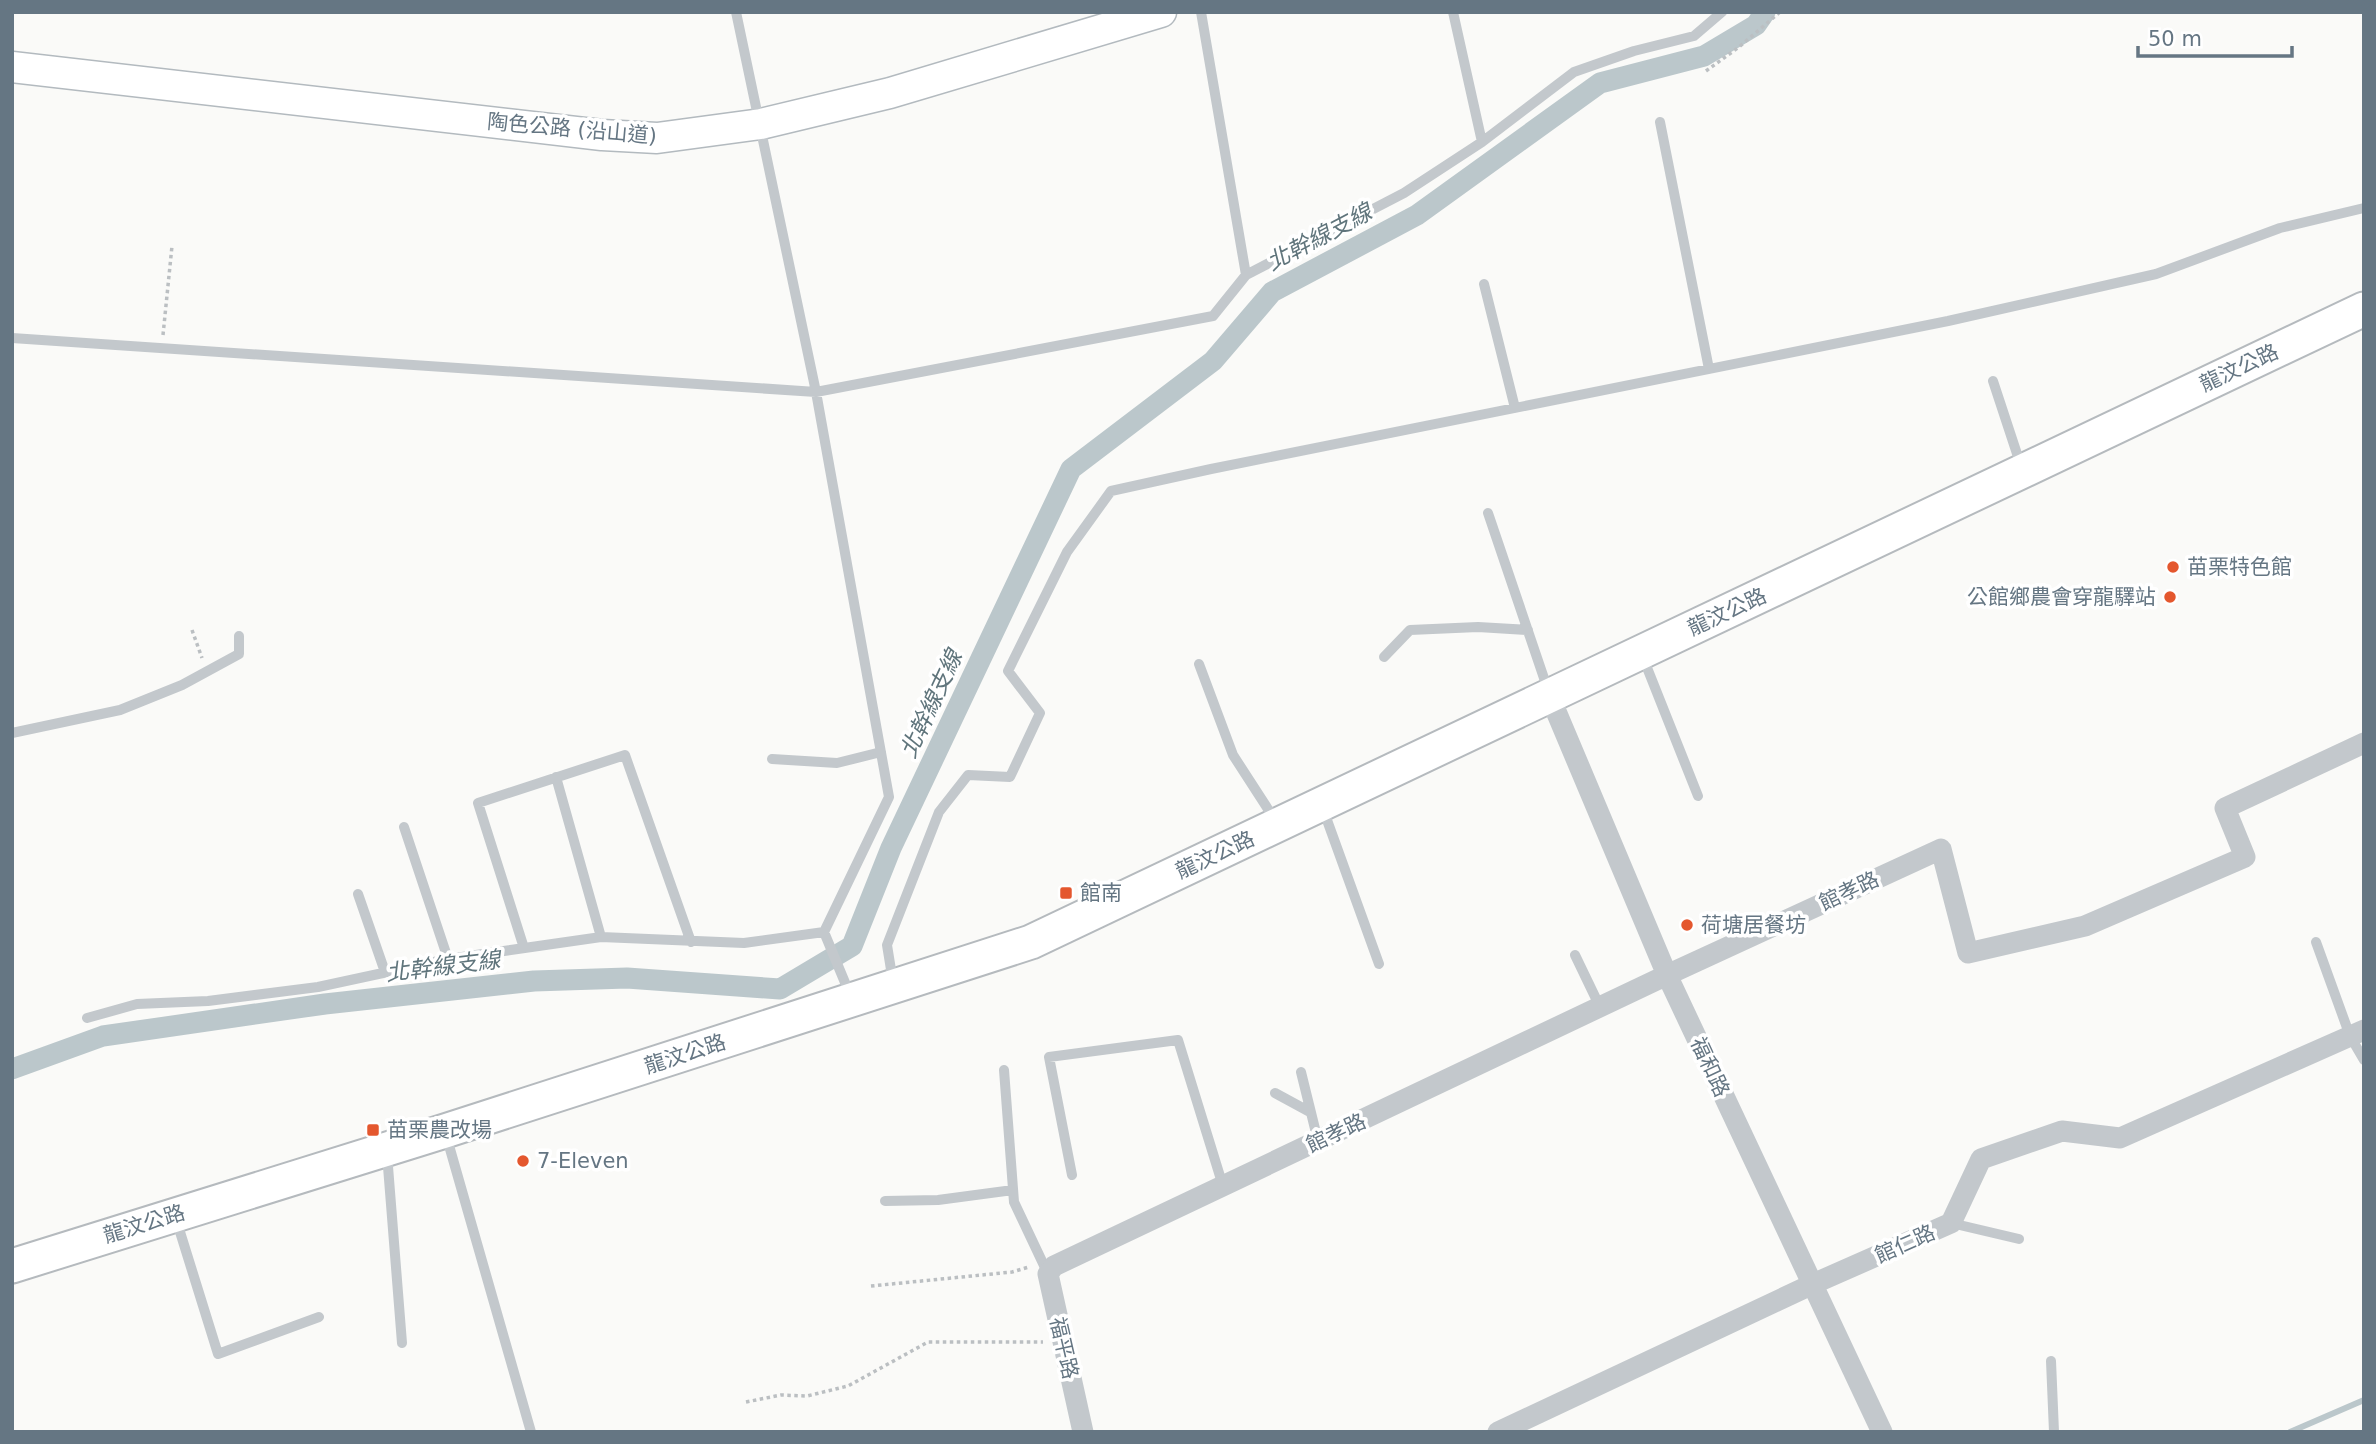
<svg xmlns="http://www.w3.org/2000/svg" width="2376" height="1444" viewBox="0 0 2376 1444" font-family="'DejaVu Sans','Noto Sans TC',sans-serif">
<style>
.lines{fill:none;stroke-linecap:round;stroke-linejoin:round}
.stream{stroke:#bbc7cb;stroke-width:6}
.canal{stroke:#bbc7cb;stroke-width:21}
.secondary-casing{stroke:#b3babf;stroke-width:33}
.primary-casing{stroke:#b5babe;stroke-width:37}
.path{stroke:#bbbfc2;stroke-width:3.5;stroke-dasharray:3.5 3.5;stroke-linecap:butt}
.lane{stroke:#c3c8cc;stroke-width:10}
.street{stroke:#c3c8cc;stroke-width:21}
.secondary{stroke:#fff;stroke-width:30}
.primary{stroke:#fff;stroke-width:33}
.poi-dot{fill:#e4572e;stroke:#fff;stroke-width:2.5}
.labels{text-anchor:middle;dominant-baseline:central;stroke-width:7;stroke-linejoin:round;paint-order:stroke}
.street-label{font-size:21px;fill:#657683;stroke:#fff}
.poi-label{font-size:21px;fill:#657683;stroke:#fff;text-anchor:start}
.water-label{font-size:23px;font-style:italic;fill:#60757c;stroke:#fff}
</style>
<rect width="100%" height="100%" fill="#fafaf8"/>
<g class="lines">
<!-- stream -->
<path class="stream" d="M 2290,1432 L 2364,1400"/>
<!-- canal -->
<path class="canal" d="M 12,1069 L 103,1036 L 325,1004 L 534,981 L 627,978 L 780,989 L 852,946 L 891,848 L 1071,469 L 1213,361 L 1272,292 L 1417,215 L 1600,83 L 1704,56 L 1756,25 L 1765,12"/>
<defs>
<path id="secondary" d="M 12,67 L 602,135 L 657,138 L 761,124 L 890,93 L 1161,12"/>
<path id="primary" d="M 12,1266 L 445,1131 L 1031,942 L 2364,309"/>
</defs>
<!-- secondary casing -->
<use href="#secondary" class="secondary-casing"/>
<!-- primary casing -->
<use href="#primary" class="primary-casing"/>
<!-- path -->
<path class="path" d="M 1706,71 L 1739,47 L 1780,12
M 163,335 L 172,246
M 192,630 L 202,658
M 871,1286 L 1012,1272 L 1029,1267
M 746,1402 L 781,1395 L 807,1396 L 848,1386 L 928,1342 L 1043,1342"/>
<!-- lane -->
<path class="lane" d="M 736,12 L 816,392 L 889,797 L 824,932 L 851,997
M 1201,12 L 1246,275
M 1453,12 L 1482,142
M 1660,122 L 1709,369
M 1484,284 L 1515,408
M 12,338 L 816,392 L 1213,316 L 1246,275 L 1404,193 L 1482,142 L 1574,72 L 1634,51 L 1694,36 L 1722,12
M 1993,381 L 2022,469
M 1488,513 L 1549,693
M 1642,655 L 1698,796
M 1384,657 L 1410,630 L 1478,627 L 1528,630
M 1199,664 L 1233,755 L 1277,823
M 12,733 L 120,710 L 182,685 L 239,654 L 239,636
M 772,759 L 837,763 L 881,752
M 556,777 L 601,937
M 1323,809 L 1379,964
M 404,827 L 448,959
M 358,894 L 385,972
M 2316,942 L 2350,1036 L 2364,1060
M 524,948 L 478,803 L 625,755 L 691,942
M 1575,955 L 1600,1007
M 893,982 L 887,945 L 939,812 L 968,775 L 1010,777 L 1040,713 L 1008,671 L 1067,552 L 1111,491 L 1211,469 L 1948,321 L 2156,274 L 2280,228 L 2364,208
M 87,1018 L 137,1004 L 208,1001 L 318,987 L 448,959 L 601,937 L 744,943 L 824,932
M 1004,1070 L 1014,1202 L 1048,1274
M 1301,1072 L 1318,1141
M 1275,1093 L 1310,1112
M 446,1135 L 531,1432
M 387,1154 L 402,1343
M 1072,1175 L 1049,1057 L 1178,1040 L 1223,1186
M 885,1201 L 938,1200 L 1013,1190
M 176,1219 L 218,1354 L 319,1317
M 1951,1223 L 2019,1239
M 2051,1361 L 2054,1432"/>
<!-- street -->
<path class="street" d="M 1550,697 L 1667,975 L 1882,1432
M 1083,1432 L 1048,1274 L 1054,1266 L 1667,975 L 1941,849 L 1968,953 L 2085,926 L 2245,857 L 2225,808 L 2364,743
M 1498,1432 L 1813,1284 L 1951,1223 L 1981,1159 L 2062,1131 L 2120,1138 L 2364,1030"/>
<!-- secondary -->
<use href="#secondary" class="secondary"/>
<!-- primary -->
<use href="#primary" class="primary"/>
</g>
<!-- markers -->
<g class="poi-dot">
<circle cx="2173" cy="567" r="7"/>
<circle cx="2170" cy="597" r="7"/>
<rect x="1059" y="886" width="14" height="14" rx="3.5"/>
<circle cx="1687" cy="925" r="7"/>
<rect x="366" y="1123" width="14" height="14" rx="3.5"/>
<circle cx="523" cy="1161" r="7"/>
</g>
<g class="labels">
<!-- street labels -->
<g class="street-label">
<text transform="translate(572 129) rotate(5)">陶色公路 (沿山道)</text>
<text transform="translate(2239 368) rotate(-25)">龍汶公路</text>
<text transform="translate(1727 612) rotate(-25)">龍汶公路</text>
<text transform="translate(1215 855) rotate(-25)">龍汶公路</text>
<text transform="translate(1849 891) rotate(-25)">館孝路</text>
<text transform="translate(685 1054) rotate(-18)">龍汶公路</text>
<text transform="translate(1710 1067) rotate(65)">福和路</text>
<text transform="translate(1336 1133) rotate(-25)">館孝路</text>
<text transform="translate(144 1224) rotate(-17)">龍汶公路</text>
<text transform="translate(1905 1244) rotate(-24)">館仁路</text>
<text transform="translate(1064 1348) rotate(77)">福平路</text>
</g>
<!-- poi labels -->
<g class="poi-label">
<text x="2187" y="567">苗栗特色館</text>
<text x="2156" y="597" text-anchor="end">公館鄉農會穿龍驛站</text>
<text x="1080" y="893">館南</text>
<text x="1701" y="925">荷塘居餐坊</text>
<text x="387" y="1130">苗栗農改場</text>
<text x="537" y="1161">7-Eleven</text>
</g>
<!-- water labels -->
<g class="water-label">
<text transform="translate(1319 237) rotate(-28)">北幹線支線</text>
<text transform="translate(931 704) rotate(-65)">北幹線支線</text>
<text transform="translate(443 966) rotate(-7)">北幹線支線</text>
</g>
</g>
<!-- border -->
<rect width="2376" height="1444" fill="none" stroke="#657683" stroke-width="28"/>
<!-- scale -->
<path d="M2138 46v10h154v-10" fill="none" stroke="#657683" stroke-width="3.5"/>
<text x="2148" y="46" font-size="21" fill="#657683" stroke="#ffffff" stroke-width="5" paint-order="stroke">50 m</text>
</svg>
